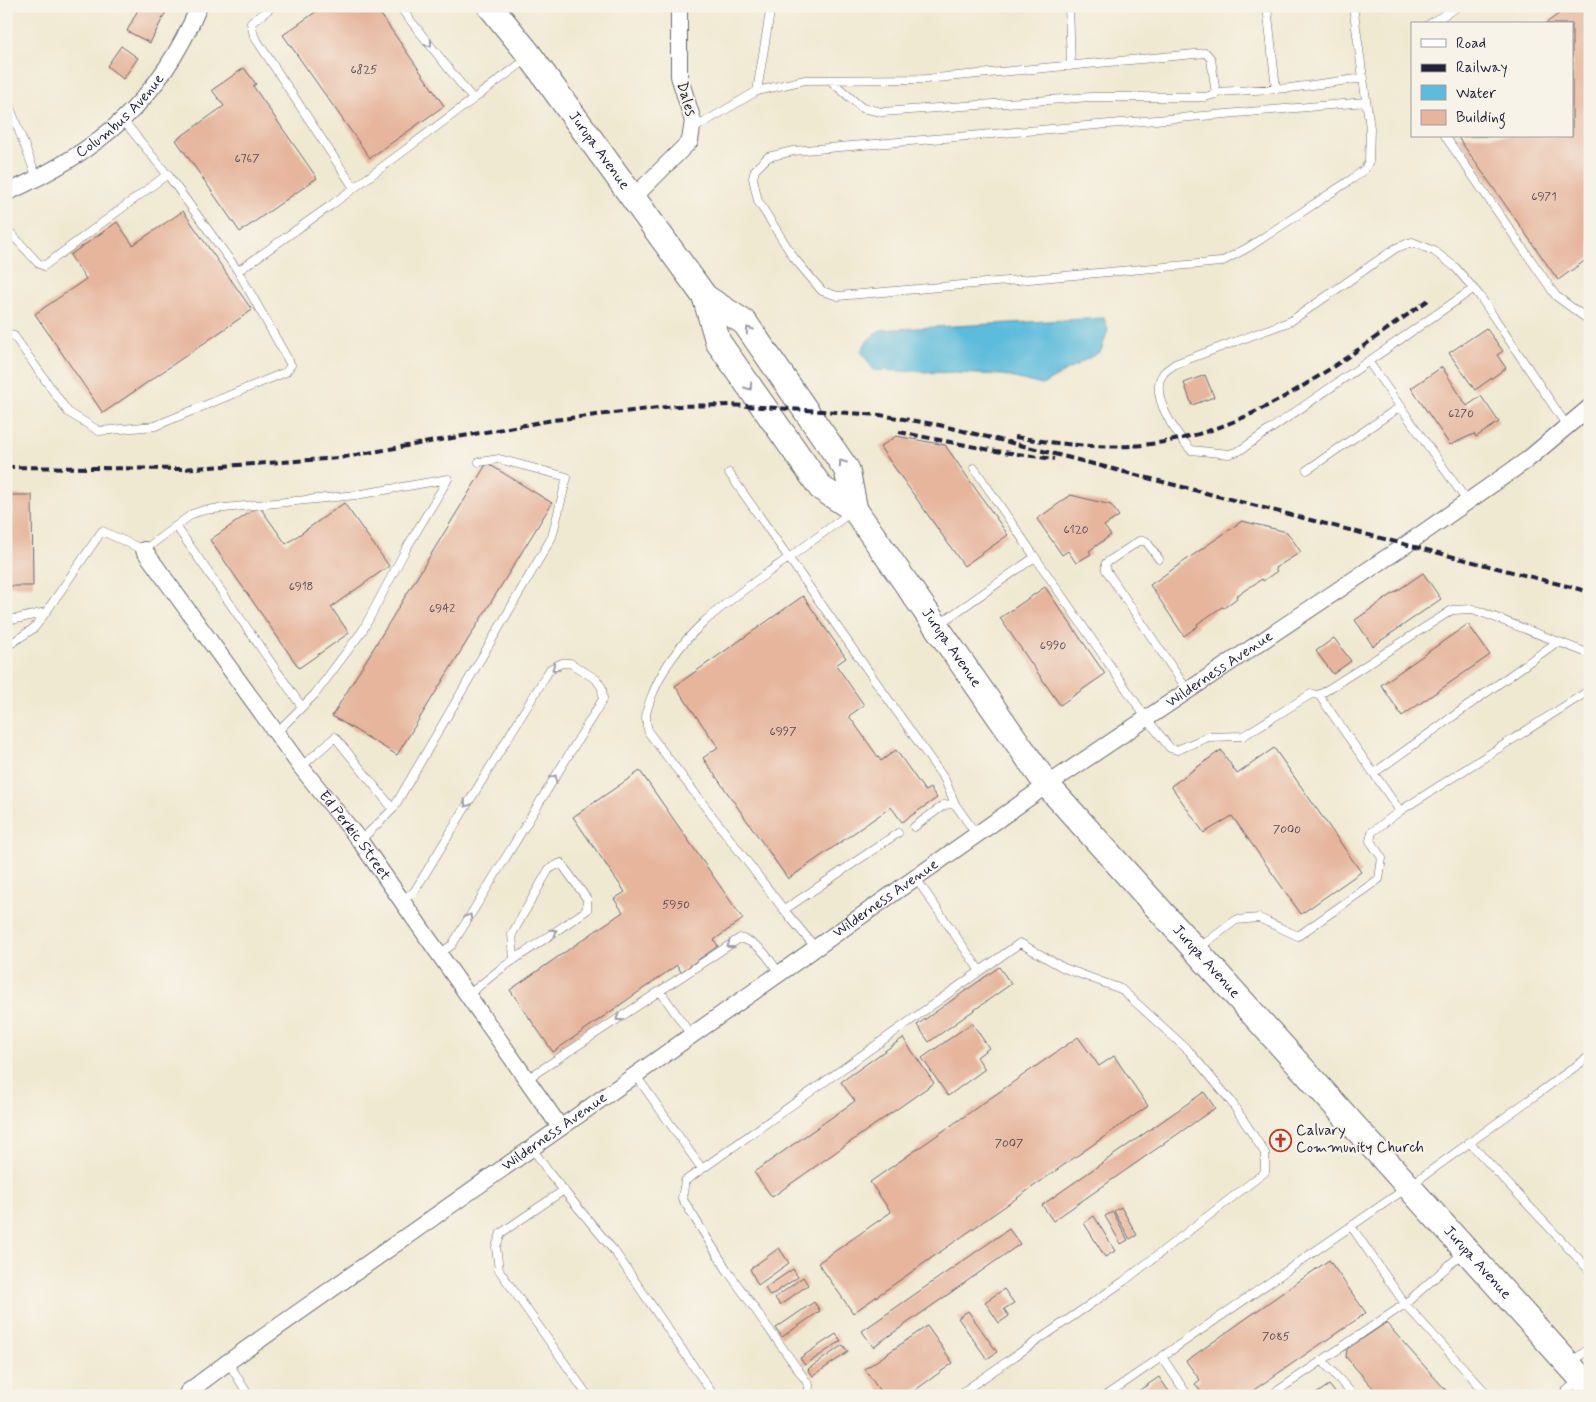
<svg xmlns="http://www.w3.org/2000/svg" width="1596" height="1402" viewBox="0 0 1596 1402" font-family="Mynerve,sans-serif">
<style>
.water{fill:#5dbcdb;stroke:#406f8b}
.building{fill:#e6b59c}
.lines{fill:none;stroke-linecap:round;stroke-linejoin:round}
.lane-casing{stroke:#6a6870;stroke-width:9}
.street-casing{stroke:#6a6870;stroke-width:18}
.primary-casing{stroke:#6a6870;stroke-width:27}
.lane{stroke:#fff;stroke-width:8}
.street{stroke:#fff;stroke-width:16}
.primary{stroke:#fff;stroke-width:25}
.rail{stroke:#22223b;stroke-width:4;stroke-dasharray:8 4;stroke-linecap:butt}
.oneway{stroke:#9c9ca7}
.labels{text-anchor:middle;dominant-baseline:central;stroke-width:4.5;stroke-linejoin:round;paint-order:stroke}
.number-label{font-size:12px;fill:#534753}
.street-label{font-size:15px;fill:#22223b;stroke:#f7f3e8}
.poi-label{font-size:15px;fill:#22223b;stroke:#f7f3e8;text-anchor:start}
</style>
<rect width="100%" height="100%" fill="#f7f3e8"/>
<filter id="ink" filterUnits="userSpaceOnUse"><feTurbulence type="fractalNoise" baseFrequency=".02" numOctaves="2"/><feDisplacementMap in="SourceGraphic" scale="10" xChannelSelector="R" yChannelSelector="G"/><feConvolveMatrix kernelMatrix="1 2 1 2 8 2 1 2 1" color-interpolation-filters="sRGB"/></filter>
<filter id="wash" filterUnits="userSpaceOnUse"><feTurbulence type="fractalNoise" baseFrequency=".0096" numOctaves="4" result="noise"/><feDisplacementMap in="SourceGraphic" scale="20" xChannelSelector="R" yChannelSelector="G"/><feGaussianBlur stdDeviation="1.12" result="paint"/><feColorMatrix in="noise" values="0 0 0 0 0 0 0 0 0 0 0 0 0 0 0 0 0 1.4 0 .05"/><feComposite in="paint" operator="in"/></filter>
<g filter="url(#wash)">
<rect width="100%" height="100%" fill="#f0e9d2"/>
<!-- water -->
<path class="water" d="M 1104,318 L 1108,330 L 1101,351 L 1042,385 L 1003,375 L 874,370 L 861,351 L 867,341 L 880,330 Z"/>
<g id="blocks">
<!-- building -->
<path class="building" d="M 140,6 L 169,6 L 150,43 L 127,31 Z
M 324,6 L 375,6 L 444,106 L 370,158 L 283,35 Z
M 1569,6 L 1586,6 L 1590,12 L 1590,257 L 1558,280 L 1457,136 L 1572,136 L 1572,24 L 1545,24 Z
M 121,46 L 138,58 L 123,79 L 107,66 Z
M 244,68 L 256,84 L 253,86 L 317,178 L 240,232 L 176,140 L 224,106 L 212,90 Z
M 183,211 L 252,310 L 103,413 L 35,314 L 86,279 L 70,255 L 117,222 L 133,245 Z
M 1486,328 L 1503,351 L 1497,355 L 1506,368 L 1475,390 L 1449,353 Z
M 1442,367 L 1467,406 L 1481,396 L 1499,422 L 1476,437 L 1474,434 L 1450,445 L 1411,388 Z
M 1205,375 L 1214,397 L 1192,405 L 1184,383 Z
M 896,436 L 945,445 L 1008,535 L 964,566 L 880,447 Z
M 487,463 L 552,503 L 397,755 L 332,716 Z
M 6,495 L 32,495 L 33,586 L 6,586 Z
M 1071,495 L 1111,505 L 1119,516 L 1104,526 L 1111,535 L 1089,551 L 1091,554 L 1076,563 L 1068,551 L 1062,555 L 1037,519 Z
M 344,503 L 389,566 L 331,607 L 349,633 L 299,668 L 210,540 L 259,506 L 286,544 Z
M 1242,521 L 1287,532 L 1301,552 L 1275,568 L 1277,571 L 1263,581 L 1262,579 L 1236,596 L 1237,598 L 1224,608 L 1222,607 L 1197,624 L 1198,626 L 1184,636 L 1150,585 Z
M 1423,573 L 1441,599 L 1373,646 L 1355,620 Z
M 1045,587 L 1105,674 L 1060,705 L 1000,618 Z
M 803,596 L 846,658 L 836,665 L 864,705 L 849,716 L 881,761 L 896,750 L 925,791 L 930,788 L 937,798 L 902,822 L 891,807 L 788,879 L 703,758 L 718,747 L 675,686 Z
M 1468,624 L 1490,655 L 1402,716 L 1381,685 Z
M 1334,638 L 1351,661 L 1333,674 L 1316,651 Z
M 1274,748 L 1361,872 L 1301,914 L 1232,816 L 1204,833 L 1171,786 L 1221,750 L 1237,774 Z
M 640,771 L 743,919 L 714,940 L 718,946 L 681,972 L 677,965 L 553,1052 L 510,990 L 623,912 L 614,899 L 625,892 L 573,817 Z
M 999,967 L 1011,984 L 929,1042 L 917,1025 Z
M 972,1023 L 989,1048 L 977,1057 L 985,1069 L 948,1096 L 922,1058 Z
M 1078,1037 L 1099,1066 L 1114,1056 L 1148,1106 L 853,1313 L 818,1263 L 891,1212 L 870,1182 Z
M 903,1038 L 934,1083 L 772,1197 L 754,1172 L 855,1101 L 841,1082 Z
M 1204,1092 L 1215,1108 L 1053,1221 L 1042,1205 Z
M 1121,1207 L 1137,1235 L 1130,1239 L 1114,1211 Z
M 1113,1212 L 1128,1240 L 1121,1244 L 1105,1216 Z
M 1094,1216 L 1115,1251 L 1105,1257 L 1084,1223 Z
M 1009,1229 L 1020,1244 L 873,1347 L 862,1331 Z
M 779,1248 L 789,1263 L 758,1285 L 750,1269 Z
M 1329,1260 L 1366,1313 L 1245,1396 L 1211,1396 L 1208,1391 L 1203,1395 L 1195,1384 L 1200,1380 L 1186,1361 Z
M 793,1269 L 798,1277 L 770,1296 L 765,1288 Z
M 803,1277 L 808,1285 L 780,1305 L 775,1298 Z
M 1004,1289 L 1014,1303 L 1004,1309 L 1009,1316 L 999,1323 L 985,1302 Z
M 814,1302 L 820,1311 L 782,1337 L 776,1328 Z
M 968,1311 L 997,1352 L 987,1359 L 958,1318 Z
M 1386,1323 L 1451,1396 L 1380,1396 L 1346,1357 L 1347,1349 Z
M 927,1326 L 953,1363 L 907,1396 L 883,1396 L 865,1369 Z
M 836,1334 L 841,1341 L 805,1365 L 800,1358 Z
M 843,1345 L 848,1352 L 813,1376 L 808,1369 Z
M 1159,1377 L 1172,1396 L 1131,1396 Z
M 1329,1385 L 1338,1396 L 1313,1396 Z"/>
</g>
</g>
<g filter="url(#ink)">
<use href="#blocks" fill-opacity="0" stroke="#6a6870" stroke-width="1"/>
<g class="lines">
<defs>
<path id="lane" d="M 273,6 L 251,23 L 254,36 L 354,188
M 399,6 L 472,98
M 1069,6 L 1071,66
M 1267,6 L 1276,89
M 1353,6 L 1370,128 L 1369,161 L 1365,169 L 1352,179 L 1249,247 L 1221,262 L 838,296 L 822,291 L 794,258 L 758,201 L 753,178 L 755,170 L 768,157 L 793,151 L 1366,102
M 1429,24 L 1459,6
M 757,91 L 771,6
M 1216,92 L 1290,88 L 1364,78
M 6,97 L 37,178
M 693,129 L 757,91 L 805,80 L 925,79 L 1206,53 L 1211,59 L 1216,94 L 1205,97 L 1091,97 L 882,112 L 862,108 L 830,80
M 1445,136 L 1556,296 L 1590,321
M 6,228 L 38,263 L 44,266 L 168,174
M 238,271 L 330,206 L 527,59
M 1473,289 L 1239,451 L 1229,454 L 1191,450 C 1177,435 1148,395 1163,374 C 1165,370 1172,367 1175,364 L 1291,321 L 1396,248 L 1412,242 L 1434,251 L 1455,267 L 1479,295 L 1567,426
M 6,332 L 14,336 L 68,412 L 99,431 L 155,426 L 286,372 L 291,365 L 238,271 L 170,178 L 123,120
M 1368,361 L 1467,501
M 974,468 L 1035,557
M 1307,470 L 1401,406
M 729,473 L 945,780 L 955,804
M 176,526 L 302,707
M 1159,559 L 1146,541 L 1139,541 L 1106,563 L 1106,570 L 1188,691
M 6,618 L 16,619 L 46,612 L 102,531 L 144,550 L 192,514 L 204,510 L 356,495 L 448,479 L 406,549 L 363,630 L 315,694 L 276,733
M 938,625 L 1035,557 L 1147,719 L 1170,748 L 1177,750 L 1208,737 L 1243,736 L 1311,694 L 1319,695 L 1400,811 L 1372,832 L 1370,841 L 1382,858 L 1379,879 L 1298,936 L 1259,918 L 1236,920 L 1199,948
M 6,647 L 34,628 L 46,612
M 1319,695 L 1452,610 L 1473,609 L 1590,654
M 301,767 L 335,737 L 393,809
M 1374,773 L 1557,642
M 1400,811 L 1590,690
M 914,827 L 944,805 L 955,804 L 976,834
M 360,841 L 393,809 L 552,537 L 567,477 L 499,459 L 479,462
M 401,900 L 414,892 L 550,669 L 562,663 L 570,663 L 596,679 L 602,688 L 603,699 L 452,945 L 439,954
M 784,910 L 898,833
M 815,947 L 784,910 L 649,733 C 643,717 647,708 653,693 C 676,635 728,601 777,566 C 802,549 827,530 851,512
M 660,991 L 691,1035
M 468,995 L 499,970 L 587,910 L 587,899 L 561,863 L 549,869 L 512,934 L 514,960
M 635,1074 L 702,1169 L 980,971 L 915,877
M 527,1079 L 740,938 C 761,944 767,956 779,973
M 1469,1142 L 1590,1271
M 532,1148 L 550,1174 L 615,1252 L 714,1396
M 702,1169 L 685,1181 L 682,1198 L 727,1270 L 809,1385 L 808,1396
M 564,1190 L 501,1233 L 496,1247 L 499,1270 L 588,1396
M 1351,1226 L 1405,1304 L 1489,1396
M 1162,1357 L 1188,1396
M 1322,1360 L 1354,1396
M 228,1362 L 249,1396
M 1570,1363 L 1590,1348
M 957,1396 L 1124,1281 L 1265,1172 L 1265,1153 L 1230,1100 L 1189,1051 L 1121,989 L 1064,968 L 1020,943 L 980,971
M 1105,1396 L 1408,1187 L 1590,1056
M 1270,1396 L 1405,1304 L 1464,1252
M 1560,1396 L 1578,1381"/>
<g id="street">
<path id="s1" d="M 6,193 C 98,152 160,101 199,6"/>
<path d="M 633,198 L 690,141 L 693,121 L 679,76 L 679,6"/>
<path id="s2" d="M 144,550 L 301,767 L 360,841 L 560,1127"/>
<path id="s3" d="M 186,1396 L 188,1392 L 228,1362 L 1047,785 L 1407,544 L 1527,460 L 1590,407"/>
</g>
<g id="primary">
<path id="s4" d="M 490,6 L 528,53 L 705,297 L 718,342 L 821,488 L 855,510 L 1047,785 L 1590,1388"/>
<path d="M 705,297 L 745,323 L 847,470 L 855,510"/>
</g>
</defs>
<!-- lane casing -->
<use href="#lane" class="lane-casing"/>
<!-- street casing -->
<use href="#street" class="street-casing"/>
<!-- primary casing -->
<use href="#primary" class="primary-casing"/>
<!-- lane -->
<use href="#lane" class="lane"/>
<!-- street -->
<use href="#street" class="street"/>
<!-- primary -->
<use href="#primary" class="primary"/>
<!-- rail -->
<path class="rail" d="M 899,432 L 996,451 L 1054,459
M 1015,437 C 1059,444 1105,450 1150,444 C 1258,431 1344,358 1430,299
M 6,467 L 181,469 L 339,458 L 553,420 L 675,406 L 731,405 L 880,415 L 939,425 L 1012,443 L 1590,592"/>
</g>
<!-- one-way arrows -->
<defs><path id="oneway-chevron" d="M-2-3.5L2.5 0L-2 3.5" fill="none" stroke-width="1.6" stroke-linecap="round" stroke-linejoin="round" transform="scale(1.25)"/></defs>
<g class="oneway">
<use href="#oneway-chevron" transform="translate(429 44) rotate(52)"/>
<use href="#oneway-chevron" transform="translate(749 330) rotate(-125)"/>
<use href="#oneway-chevron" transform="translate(749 387) rotate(55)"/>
<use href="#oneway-chevron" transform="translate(842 463) rotate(-125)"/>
<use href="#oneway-chevron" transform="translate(555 668) rotate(144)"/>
<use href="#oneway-chevron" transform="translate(554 778) rotate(-58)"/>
<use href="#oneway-chevron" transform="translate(467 804) rotate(122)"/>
<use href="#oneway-chevron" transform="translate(469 917) rotate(-58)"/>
<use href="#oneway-chevron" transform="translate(554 932) rotate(-34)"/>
<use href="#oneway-chevron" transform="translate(730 945) rotate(146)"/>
<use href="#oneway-chevron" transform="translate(619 1018) rotate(147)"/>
</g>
</g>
<!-- icons -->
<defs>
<symbol id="church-ring" viewBox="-11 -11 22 22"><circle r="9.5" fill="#f7f3e8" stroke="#c8321e" stroke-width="1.5"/><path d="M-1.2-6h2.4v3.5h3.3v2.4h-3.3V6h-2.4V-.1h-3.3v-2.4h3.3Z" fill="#c8321e"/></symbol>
</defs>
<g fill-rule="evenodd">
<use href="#church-ring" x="1268" y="1128" width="25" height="25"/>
</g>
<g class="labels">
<!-- number labels -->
<g class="number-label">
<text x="364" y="70">6825</text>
<text x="247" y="159">6767</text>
<text x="1544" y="197">6971</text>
<text x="1461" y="414">6270</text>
<text x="1076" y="530">6120</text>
<text x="301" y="587">6918</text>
<text x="442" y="609">6942</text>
<text x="1053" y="646">6990</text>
<text x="783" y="732">6997</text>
<text x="1287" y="830">7000</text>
<text x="676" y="905">5950</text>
<text x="1009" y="1144">7007</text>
<text x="1276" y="1337">7085</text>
</g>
<!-- street labels -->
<g class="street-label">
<text transform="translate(686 99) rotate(74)">Dales</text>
<text stroke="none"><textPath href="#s1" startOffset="139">Columbus Avenue</textPath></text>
<text stroke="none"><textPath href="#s4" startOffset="181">Jurupa Avenue</textPath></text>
<text stroke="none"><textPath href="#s4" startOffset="796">Jurupa Avenue</textPath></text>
<text stroke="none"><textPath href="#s3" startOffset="1264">Wilderness Avenue</textPath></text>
<text stroke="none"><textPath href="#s2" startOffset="355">Ed Perkic Street</textPath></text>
<text stroke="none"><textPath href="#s3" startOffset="859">Wilderness Avenue</textPath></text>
<text stroke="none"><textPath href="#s4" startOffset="1201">Jurupa Avenue</textPath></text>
<text stroke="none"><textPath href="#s3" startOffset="454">Wilderness Avenue</textPath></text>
<text stroke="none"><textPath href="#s4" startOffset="1606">Jurupa Avenue</textPath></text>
</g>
<!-- poi labels -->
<g class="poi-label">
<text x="1296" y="1131">Calvary<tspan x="1296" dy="17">Community Church</tspan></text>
</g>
</g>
<!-- margin -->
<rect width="1596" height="1402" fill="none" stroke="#f7f3e8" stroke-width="25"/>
<!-- legend -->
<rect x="1411" y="22" width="162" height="115" fill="#f7f3e8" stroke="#a29fa3"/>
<rect x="1421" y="39" width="25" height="8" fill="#ffffff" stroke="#a29fa3"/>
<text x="1456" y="48" font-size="15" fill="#22223b">Road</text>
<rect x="1421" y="64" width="25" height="8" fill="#22223b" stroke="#a29fa3"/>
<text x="1456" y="72" font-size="15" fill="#22223b">Railway</text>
<rect x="1421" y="85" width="25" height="15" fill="#5dbcdb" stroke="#a29fa3"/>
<text x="1456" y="98" font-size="15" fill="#22223b">Water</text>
<rect x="1421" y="110" width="25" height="15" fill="#e6b59c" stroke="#a29fa3"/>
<text x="1456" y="122" font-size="15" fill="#22223b">Building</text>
</svg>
